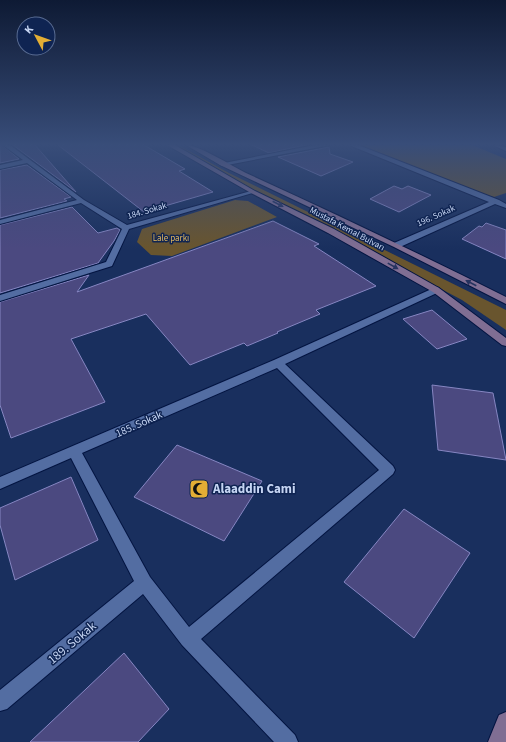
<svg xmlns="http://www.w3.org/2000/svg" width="506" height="742" viewBox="0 0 506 742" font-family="'Source Sans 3',sans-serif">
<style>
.green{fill:#69552e}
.building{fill:#4b4980;stroke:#8686c2}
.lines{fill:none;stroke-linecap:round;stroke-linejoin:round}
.minor-casing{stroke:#031441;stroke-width:2}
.secondary-casing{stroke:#031441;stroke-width:2}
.minor{fill:#536da2;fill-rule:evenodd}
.secondary{fill:#806e93;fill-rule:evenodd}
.oneway{fill:#26335f}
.labels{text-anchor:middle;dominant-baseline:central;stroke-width:3;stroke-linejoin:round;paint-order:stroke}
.far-street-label{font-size:9px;fill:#c6d5f3;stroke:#0f2452}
.far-park-label{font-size:9px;fill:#e6ba5f;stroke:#0f2452}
.street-label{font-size:11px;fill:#c6d5f3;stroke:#0f2452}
.near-poi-label{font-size:13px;font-weight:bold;fill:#c6d5f3;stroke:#0f2452;text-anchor:start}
.near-street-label{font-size:13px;fill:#c6d5f3;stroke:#0f2452}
</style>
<rect width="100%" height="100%" fill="#192f5e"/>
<!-- green -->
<path class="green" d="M 171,145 L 178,145 L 229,173 L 506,310 L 506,330 L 462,300 L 223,174 Z
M 354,145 L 472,145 L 506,159 L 506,193 L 494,197 L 442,181 Z
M 235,200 L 248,201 L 277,217 L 172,256 L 151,255 L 137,242 L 142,229 Z"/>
<!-- building -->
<path class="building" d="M 0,145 L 2,145 L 19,159 L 0,163 Z
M 13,145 L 35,145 L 76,192 Z
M 58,145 L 144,145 L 185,169 L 179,171 L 213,192 L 144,212 Z
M 252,145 L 305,145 L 269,153 Z
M 329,147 L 330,154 L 353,162 L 321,176 L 278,157 Z
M 27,165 L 71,197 L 64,199 L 67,201 L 0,218 L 0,170 Z
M 394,186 L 402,189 L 408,186 L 431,195 L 399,212 L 370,199 Z
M 72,207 L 98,233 L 117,228 L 120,230 L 114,241 L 98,263 L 0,293 L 0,225 Z
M 273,221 L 319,244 L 314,246 L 376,286 L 316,310 L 320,314 L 277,332 L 278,333 L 247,346 L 244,343 L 190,365 L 146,314 L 71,339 L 105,402 L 11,438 L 0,405 L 0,302 L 89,275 L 77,292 Z
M 486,223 L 506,230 L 506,259 L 462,239 L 479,226 L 482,227 Z
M 432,310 L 467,339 L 437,349 L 403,319 Z
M 432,385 L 493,393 L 506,460 L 438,450 Z
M 177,445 L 262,481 L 224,541 L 134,497 Z
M 71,477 L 98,540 L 15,580 L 0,525 L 0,508 Z
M 404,509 L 470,553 L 414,638 L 344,582 Z
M 124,653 L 169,709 L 138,742 L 30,742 Z"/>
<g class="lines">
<defs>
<path id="minor" d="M 3,145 L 10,145 L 84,200 L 127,225 L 251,191 L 256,192 L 129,229 L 112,266 L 0,301 L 0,295 L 106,262 L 122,229 L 81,203 L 0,224 L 0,220 L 77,200 L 27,163 L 0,169 L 0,165 L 23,160 Z
M 315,145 L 330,145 L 222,166 L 219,164 Z
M 349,145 L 358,145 L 499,200 L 506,204 L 506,208 L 495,204 L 400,247 L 394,247 L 394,243 L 489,202 Z
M 494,145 L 506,147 L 506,151 L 495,146 Z
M 436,287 L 439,288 L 439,292 L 285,364 L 393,466 L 395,470 L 393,474 L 201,639 L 295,735 L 298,742 L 274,742 L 182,645 L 143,594 L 7,709 L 0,711 L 0,690 L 134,581 L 71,458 L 0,489 L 0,477 L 274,360 ZM 277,368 L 379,470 L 189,627 L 150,577 L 82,453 Z"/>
<path id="secondary" d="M 167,145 L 175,145 L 255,191 L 334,229 L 439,288 L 506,338 L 506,346 L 502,345 L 433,292 L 328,233 L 251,193 Z
M 186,145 C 199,145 232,166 246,173 C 334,213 420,254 506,297 L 506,304 L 394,247 L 220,165 Z
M 506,712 L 506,742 L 488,742 L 499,715 Z"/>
</defs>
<!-- minor casing -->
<use href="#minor" class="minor-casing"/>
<!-- secondary casing -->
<use href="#secondary" class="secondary-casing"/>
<!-- minor -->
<use href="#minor" class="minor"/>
<!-- secondary -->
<use href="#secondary" class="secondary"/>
</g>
<!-- one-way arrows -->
<defs><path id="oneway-solid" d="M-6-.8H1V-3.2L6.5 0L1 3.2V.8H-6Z"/></defs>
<g class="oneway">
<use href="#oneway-solid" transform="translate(278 204) rotate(27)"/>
<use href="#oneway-solid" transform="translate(393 266) rotate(29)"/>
<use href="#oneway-solid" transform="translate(471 283) rotate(-153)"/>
</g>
<!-- sky -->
<linearGradient id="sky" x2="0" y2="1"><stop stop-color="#0e1a34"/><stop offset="0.58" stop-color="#384d79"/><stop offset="1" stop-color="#384d79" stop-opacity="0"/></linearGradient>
<rect width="506" height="249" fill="url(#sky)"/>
<!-- icons -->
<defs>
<symbol id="mosque-square" viewBox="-11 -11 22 22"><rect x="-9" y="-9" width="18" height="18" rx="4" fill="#e3ae35" stroke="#0f2452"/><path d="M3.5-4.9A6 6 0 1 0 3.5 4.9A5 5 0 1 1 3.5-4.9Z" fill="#111"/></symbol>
</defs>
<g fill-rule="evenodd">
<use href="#mosque-square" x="188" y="478" width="22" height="22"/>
</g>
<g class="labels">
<!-- far-street labels -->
<g class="far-street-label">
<text transform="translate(147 211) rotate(-16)">184. Sokak</text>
<text transform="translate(436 216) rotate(-24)">196. Sokak</text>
<text transform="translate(347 229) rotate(28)">Mustafa Kemal Bulvarı</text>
</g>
<!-- far-park labels -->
<g class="far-park-label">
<text x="171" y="238">Lale parkı</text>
</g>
<!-- street labels -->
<g class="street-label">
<text transform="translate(139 424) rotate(-24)">185. Sokak</text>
</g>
<!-- near-poi labels -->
<g class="near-poi-label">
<text x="213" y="489">Alaaddin Cami</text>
</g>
<!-- near-street labels -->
<g class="near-street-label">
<text transform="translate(72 643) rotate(-40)">189. Sokak</text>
</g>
</g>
<!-- north arrow -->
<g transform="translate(36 36) rotate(311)"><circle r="19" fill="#0f2452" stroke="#586b92"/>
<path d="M0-3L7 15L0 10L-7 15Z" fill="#e3ae35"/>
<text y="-6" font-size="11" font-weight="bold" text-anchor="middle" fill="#c6d5f3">K</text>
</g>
</svg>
